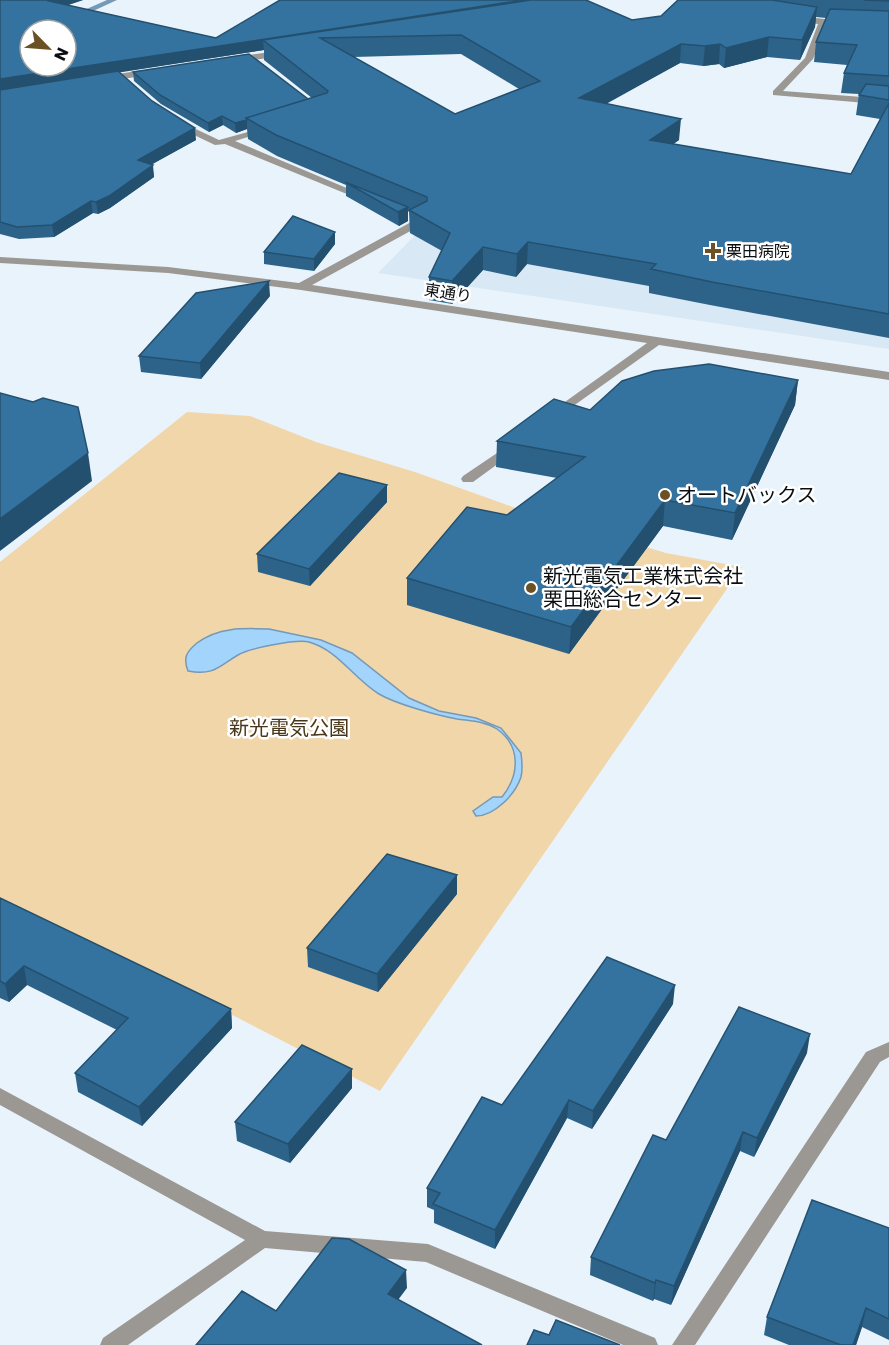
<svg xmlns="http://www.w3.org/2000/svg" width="889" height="1345" viewBox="0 0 889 1345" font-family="Poppins,'Noto Sans JP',sans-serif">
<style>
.built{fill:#d8e8f5}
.green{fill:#f1d6aa}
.water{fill:#a2d4fc;stroke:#7599b6;stroke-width:1.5}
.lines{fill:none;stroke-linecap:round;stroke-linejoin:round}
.stream{fill:#7599b6;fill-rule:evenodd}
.minor{fill:#9b9894;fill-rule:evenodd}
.wall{fill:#2d6389;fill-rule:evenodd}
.shaded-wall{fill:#24506f}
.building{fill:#34739f;stroke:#24506f;stroke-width:1.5;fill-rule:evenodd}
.poi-dot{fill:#6b5123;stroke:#fff;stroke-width:2}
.labels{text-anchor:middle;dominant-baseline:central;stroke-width:5;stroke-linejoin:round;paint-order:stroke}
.far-poi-label{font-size:16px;fill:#0b0e11;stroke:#fff;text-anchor:start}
.far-street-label{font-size:16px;fill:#0b0e11;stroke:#fff}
.poi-label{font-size:20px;fill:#0b0e11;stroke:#fff;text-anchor:start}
.park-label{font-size:20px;fill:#473619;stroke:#fff}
</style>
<rect width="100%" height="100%" fill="#e9f3fb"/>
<!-- built -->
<path class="built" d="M 889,194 L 889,349 L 378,273 L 422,228 Z"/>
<!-- green -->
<path class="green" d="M 187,412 L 250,416 L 316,442 L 415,472 L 521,510 L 666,553 L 742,567 L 380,1091 L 143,969 L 0,904 L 0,562 Z"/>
<!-- water -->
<path class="water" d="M 269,629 L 321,640 L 352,653 L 409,698 L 439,711 L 476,718 L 501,728 L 521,753 C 522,761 523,769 521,777 C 515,795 494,816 476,816 L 473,811 L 493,797 L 502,797 C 519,776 522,747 497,729 C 485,721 470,721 457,719 C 436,715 396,704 379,694 C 354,679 338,650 309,642 C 297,639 249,648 238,655 C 219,666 214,676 188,671 C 183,658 186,652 197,643 C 218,627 243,628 269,629 Z"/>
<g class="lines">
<!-- stream -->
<path class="stream" d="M 107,0 L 117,0 L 80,17 L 73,15 Z"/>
<!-- minor -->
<path class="minor" d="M 796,16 L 844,21 L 848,24 L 844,27 L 827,25 L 813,59 L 783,91 L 889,99 L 889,105 L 773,95 L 773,91 L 805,58 L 818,24 L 793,21 L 793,17 Z
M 285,50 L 289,53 L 288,55 L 234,63 L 230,60 L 234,57 Z
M 151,69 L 156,72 L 154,74 L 104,82 L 99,79 L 104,76 Z
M 175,122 L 181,122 L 219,140 L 270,126 L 270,130 L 235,141 L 368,197 L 359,199 L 225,144 L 215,145 L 175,126 Z
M 416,215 L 425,219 L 425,223 L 312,285 L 889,372 L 889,380 L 659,345 L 555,419 L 549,415 L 551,412 L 647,343 L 301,290 L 168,273 L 0,263 L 0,257 L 168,267 L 299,283 L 413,221 L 411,218 Z
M 512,443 L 518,447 L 517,450 L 473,482 L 463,482 L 461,479 L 463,476 Z
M 889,1042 L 889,1057 L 880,1062 L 695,1345 L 672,1345 L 866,1052 Z
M 0,1088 L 265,1231 L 428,1244 L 655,1338 L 658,1345 L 623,1345 L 426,1262 L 265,1248 L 128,1345 L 100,1345 L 103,1338 L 245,1240 L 0,1105 Z"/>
</g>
<!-- wall -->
<path class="wall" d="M 0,0 L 83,0 L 68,5 L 216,38 L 632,20 L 661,16 L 678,0 L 889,0 L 889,338 L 710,305 L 649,293 L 649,286 L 527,264 L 516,277 L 483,270 L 452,304 L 429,300 L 429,277 L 442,251 L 410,233 L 409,212 L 408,211 L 408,221 L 399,226 L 346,196 L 346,185 L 277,156 L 248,139 L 247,129 L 236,133 L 223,125 L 209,132 L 161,104 L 134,81 L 133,72 L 308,99 L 312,98 L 264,60 L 264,50 L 119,72 L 196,140 L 152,164 L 154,177 L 110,208 L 98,214 L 93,213 L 54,237 L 19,239 L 0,234 ZM 816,17 L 826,18 L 816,42 L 814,62 L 847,65 L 844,73 L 841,93 L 859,94 L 856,115 L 880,119 L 851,174 L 673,144 L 679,140 L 606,103 L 680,63 L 703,66 L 719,64 L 724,68 L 767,57 L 800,60 L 815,27 ZM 461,54 L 519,89 L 455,114 L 354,57 Z
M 335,244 L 314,271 L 264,264 L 264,252 Z
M 270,296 L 201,379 L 141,372 L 139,356 Z
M 798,380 L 795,405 L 732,540 L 663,526 L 569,654 L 407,605 L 407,578 L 507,515 L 557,478 L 496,467 L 497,441 L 590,410 Z
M 387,485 L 387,502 L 310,586 L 258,572 L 257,554 Z
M 457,894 L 378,992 L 308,967 L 307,948 Z
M 0,898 L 231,1009 L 232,1028 L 142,1126 L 78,1092 L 75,1073 L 117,1030 L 27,985 L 9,1002 L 0,998 Z
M 673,1004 L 592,1129 L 567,1118 L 495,1249 L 434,1223 L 434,1210 L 427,1207 L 427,1188 L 502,1105 Z
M 807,1053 L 754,1157 L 740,1151 L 671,1305 L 654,1299 L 653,1301 L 590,1275 L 591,1257 L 666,1140 Z
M 352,1069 L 352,1088 L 290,1163 L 237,1141 L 235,1122 Z
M 889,1228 L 889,1340 L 862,1327 L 856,1345 L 789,1345 L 764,1335 L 767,1317 Z"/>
<!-- shaded-wall -->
<path class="shaded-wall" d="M 51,0 L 83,0 L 50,11 L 49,1 Z
M 524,0 L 567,0 L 263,40 L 264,50 L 0,91 L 0,79 Z
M 817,7 L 815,27 L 800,60 L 802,40 Z
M 769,37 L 767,57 L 724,68 L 726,48 Z
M 681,44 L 680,63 L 579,119 L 579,98 Z
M 720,44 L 719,64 L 703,66 L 705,46 Z
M 222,116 L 223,125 L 209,132 L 208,123 Z
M 681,119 L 679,140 L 648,162 L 650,140 Z
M 247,120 L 247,129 L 236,133 L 235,123 Z
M 195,128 L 196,140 L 140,171 L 138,160 Z
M 153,165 L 154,177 L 110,208 L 98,214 L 96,202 Z
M 91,201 L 93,213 L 54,237 L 52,225 Z
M 408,207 L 408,221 L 399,226 L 398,212 Z
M 335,232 L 335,244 L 314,271 L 314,259 Z
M 528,242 L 527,264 L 516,277 L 517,254 Z
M 483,247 L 483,270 L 452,304 L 452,281 Z
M 269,281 L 270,296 L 201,379 L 200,363 Z
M 798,380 L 795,405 L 732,540 L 735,513 Z
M 88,453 L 92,481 L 0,551 L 0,519 Z
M 387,485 L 387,502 L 310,586 L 309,569 Z
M 665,500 L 663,526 L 569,654 L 571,627 Z
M 457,875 L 457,894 L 378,992 L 377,974 Z
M 24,966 L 27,985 L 9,1002 L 5,984 Z
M 675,985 L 673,1004 L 592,1129 L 593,1111 Z
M 231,1009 L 232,1028 L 142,1126 L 139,1107 Z
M 810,1034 L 807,1053 L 754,1157 L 757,1138 Z
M 352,1069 L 352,1088 L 290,1163 L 288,1144 Z
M 569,1100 L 567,1118 L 495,1249 L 495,1230 Z
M 743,1132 L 740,1151 L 671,1305 L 674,1286 Z
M 406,1270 L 407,1288 L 389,1312 L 388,1294 Z
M 656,1280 L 654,1299 L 653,1301 L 655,1283 Z
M 866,1308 L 862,1327 L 856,1345 L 853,1345 Z"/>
<!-- building -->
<path class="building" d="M 0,0 L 51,0 L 49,1 L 216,38 L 280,0 L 524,0 L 0,79 ZM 30,30 L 66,30 L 66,66 L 30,66 Z
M 531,0 L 586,0 L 632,20 L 661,16 L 678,0 L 772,0 L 817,7 L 802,40 L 769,37 L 726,48 L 720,44 L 705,46 L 681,44 L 579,98 L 681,119 L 650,140 L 851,174 L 889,103 L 889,314 L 712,282 L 651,269 L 656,264 L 528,242 L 517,254 L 483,247 L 452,281 L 429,277 L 450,233 L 409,210 L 427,201 L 427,197 L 276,135 L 246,118 L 327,93 L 328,91 L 263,40 ZM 461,35 L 540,81 L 455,114 L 320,38 Z
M 864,0 L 889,0 L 889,1 Z
M 830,9 L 889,11 L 889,76 L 844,73 L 857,45 L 816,42 Z
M 249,54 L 308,99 L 246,118 L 247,120 L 235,123 L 222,116 L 208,123 L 160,95 L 133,72 Z
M 118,71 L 152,101 L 195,128 L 138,160 L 153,165 L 109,196 L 96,202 L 91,201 L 52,225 L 17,227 L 0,222 L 0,90 Z
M 866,84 L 889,86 L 889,100 L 859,95 Z
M 345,182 L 408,207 L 398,212 Z
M 293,216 L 335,232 L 314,259 L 264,252 Z
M 269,281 L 200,363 L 139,356 L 196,293 Z
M 709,364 L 798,380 L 735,513 L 665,500 L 571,627 L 407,578 L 467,507 L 507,515 L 585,457 L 497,441 L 554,399 L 590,410 L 622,381 L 654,371 Z
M 0,393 L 33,402 L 43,398 L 78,407 L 88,453 L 0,519 Z
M 339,473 L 387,485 L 309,569 L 257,554 Z
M 387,854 L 457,875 L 377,974 L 307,948 Z
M 0,898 L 231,1009 L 139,1107 L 75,1073 L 128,1018 L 24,966 L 5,984 L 0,981 Z
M 607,957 L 675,985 L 593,1111 L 569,1100 L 495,1230 L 433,1204 L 440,1193 L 427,1188 L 482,1097 L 502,1105 Z
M 739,1007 L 810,1034 L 757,1138 L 743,1132 L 674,1286 L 656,1280 L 655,1283 L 591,1257 L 653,1135 L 666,1140 Z
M 302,1045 L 352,1069 L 288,1144 L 235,1122 Z
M 812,1200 L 889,1228 L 889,1319 L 866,1308 L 853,1345 L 841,1345 L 767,1317 Z
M 332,1238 L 349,1239 L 406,1270 L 388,1294 L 482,1345 L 196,1345 L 242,1291 L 276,1311 Z
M 556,1320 L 620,1345 L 527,1345 L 534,1330 L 549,1335 Z"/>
<!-- markers -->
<g class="poi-dot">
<path d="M710 242h6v6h6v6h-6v6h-6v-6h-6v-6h6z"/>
<circle cx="665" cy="495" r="6"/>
<circle cx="531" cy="588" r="6"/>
</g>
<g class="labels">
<!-- far-poi labels -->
<g class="far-poi-label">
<text x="726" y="251">栗田病院</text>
</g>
<!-- far-street labels -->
<g class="far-street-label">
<text transform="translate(448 293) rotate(9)">東通り</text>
</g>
<!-- poi labels -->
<g class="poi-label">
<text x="677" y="495">オートバックス</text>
<text x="543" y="576">新光電気工業株式会社<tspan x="543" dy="23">栗田総合センター</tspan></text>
</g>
<!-- park labels -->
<g class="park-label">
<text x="289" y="728">新光電気公園</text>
</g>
</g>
<!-- north arrow -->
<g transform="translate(48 48) rotate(115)"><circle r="28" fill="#ffffff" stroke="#9d9fa0" stroke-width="1.5"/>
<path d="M0-4.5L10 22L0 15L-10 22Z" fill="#6b5123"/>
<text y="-9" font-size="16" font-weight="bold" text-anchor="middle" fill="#0b0e11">N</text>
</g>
</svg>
